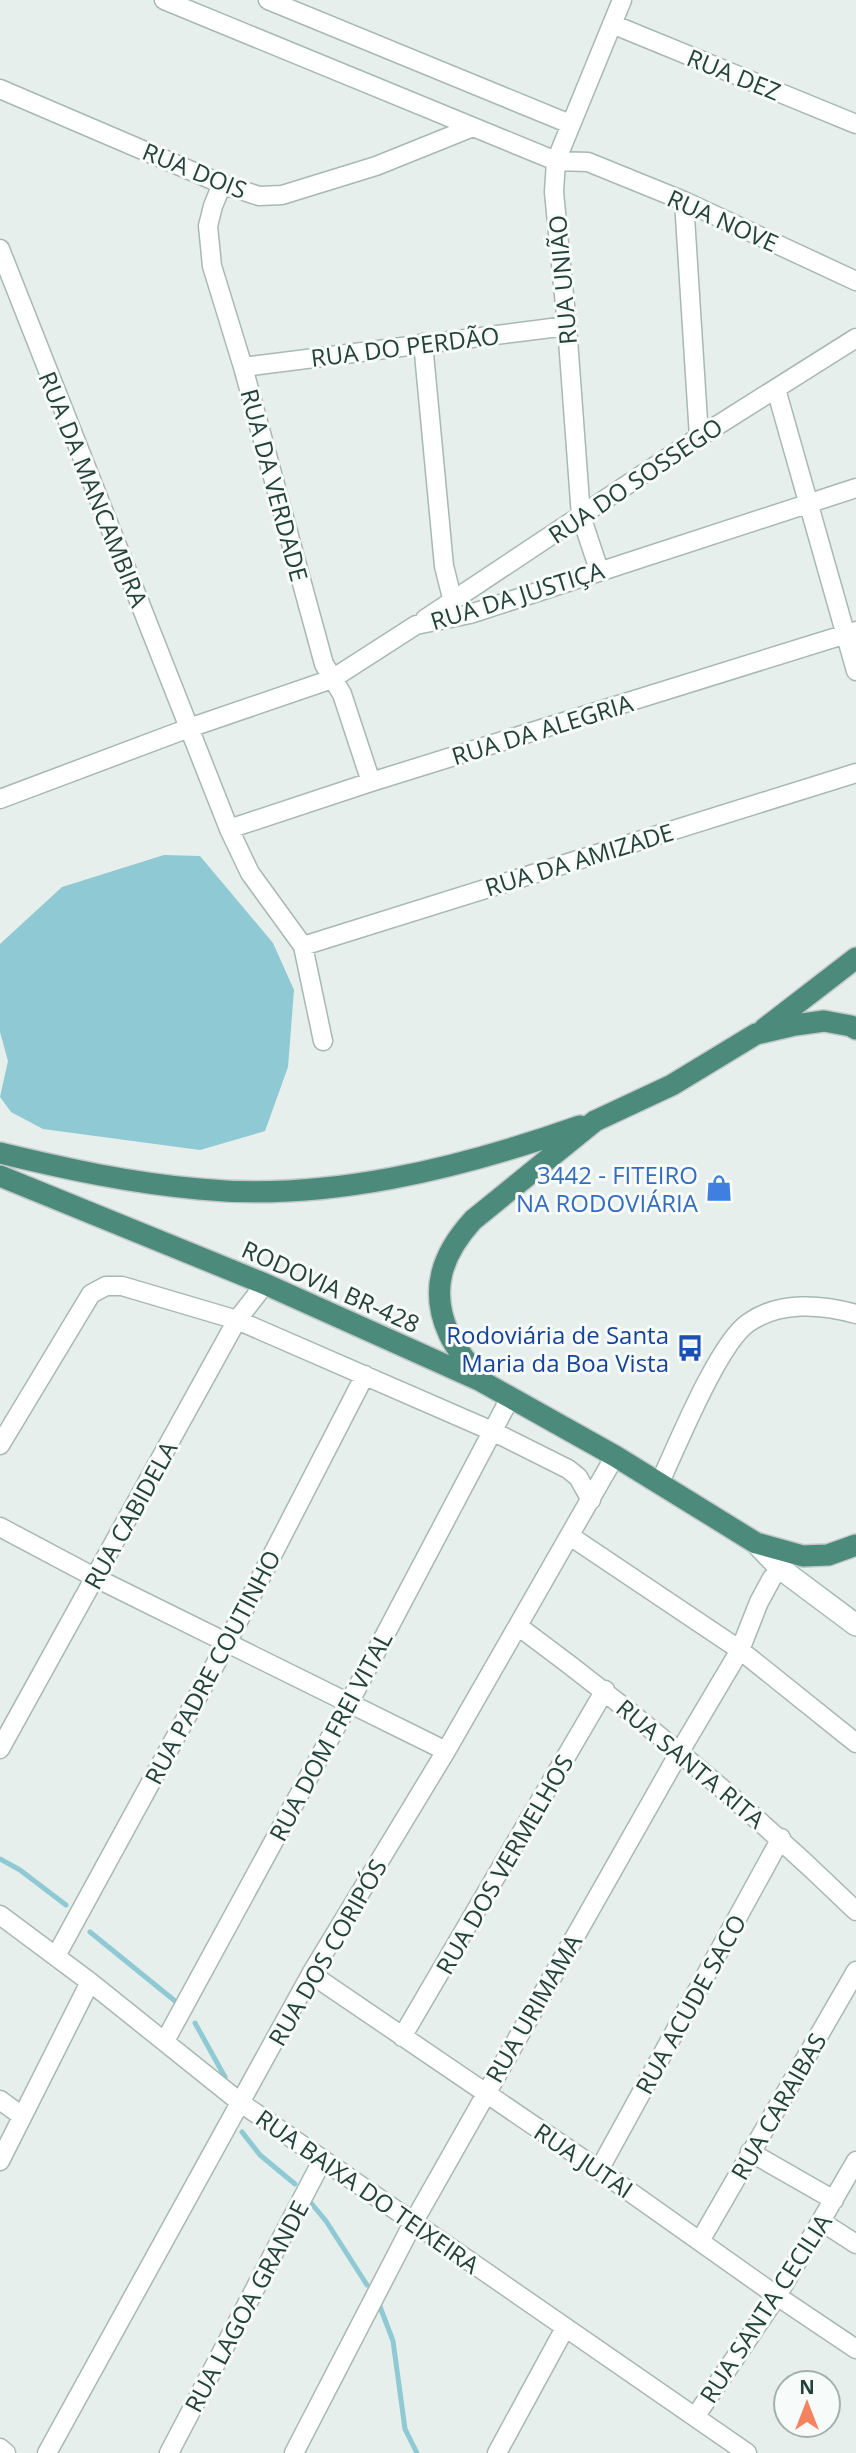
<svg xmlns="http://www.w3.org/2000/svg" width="856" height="2453" viewBox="0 0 856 2453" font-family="'Open Sans',sans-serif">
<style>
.water{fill:#8ec9d4}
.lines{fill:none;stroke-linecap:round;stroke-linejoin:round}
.stream{stroke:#8ec9d4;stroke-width:5}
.minor-casing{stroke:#a8b8b2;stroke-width:21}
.secondary-casing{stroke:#a4bbb3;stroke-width:24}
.trunk-casing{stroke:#c2cac8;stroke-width:24}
.minor{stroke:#fff;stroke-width:18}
.secondary{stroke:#fff;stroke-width:21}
.trunk{stroke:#4c8a7c;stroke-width:21}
.labels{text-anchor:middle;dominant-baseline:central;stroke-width:6;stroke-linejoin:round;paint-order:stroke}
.street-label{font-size:24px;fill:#24423a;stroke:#f7fbf9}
.shop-label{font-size:24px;fill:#366cbe;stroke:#f7fbf9;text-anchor:end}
.transit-label{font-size:24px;fill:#164399;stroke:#f7fbf9;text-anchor:end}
</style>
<rect width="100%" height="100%" fill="#e6efeb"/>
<!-- water -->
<path class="water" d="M 164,855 L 200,856 L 273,943 L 294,990 L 288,1067 L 265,1131 L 200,1150 L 43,1129 L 11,1112 L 0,1097 L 8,1061 L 0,1032 L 0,944 L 62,887 Z"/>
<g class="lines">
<!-- stream -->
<path class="stream" d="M 0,1859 L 20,1870 L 66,1905
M 90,1932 L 180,2005
M 195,2023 L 225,2077
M 242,2132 L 260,2155 L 295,2184
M 311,2203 L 326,2221 L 367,2285
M 379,2304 L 393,2341 L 405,2429 L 417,2453"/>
<defs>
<path id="minor" d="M 164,0 L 556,161 L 588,162 L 684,201 L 856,281
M 268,0 L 570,124
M 612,24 L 856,124
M 0,89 L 222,184 L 259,196 L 282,195 L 376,166 L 473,127
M 222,184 L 213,206 L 208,226 L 212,266 L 243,367 L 324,664 L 342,694 L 371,782
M 684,201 L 699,437
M 0,249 L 229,829 L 250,873 L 303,946 L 323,1041
M 423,343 L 444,566 L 453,602
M 243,367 L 567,326
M 776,389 L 856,671
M 599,570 L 581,516 L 567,326 L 554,192 L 556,161 L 622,0
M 425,619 L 699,437 L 856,338
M 0,799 L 189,728 L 332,679 L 416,625 L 470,614 L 856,488
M 229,829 L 371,782 L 856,631
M 303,946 L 856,773
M 0,1445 L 91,1294 L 106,1286 L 122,1286 L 237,1320 L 492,1431 L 568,1469 L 578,1477 L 591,1500
M 660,1482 C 677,1446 718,1344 748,1323 C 779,1301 821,1304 856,1314
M 0,1527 L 96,1578 L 446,1751
M 570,1536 L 740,1650 L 856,1743
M 518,1626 C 637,1714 750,1808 856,1911
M 0,1749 L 237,1320 L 265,1284
M 0,1915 L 90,1982 L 241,2103 L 747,2453
M 56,1956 L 228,1641 L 365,1375
M 311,1974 L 599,2170 L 777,2296 L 856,2349
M 402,2037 L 605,1690
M 165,2041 L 349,1703 L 510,1398
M 0,2100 L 22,2116
M 750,2152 L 834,2200
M 0,2161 L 90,1982
M 599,2170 L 781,1838
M 822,2222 L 856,2244
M 700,2241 L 856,1971
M 695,2417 L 777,2296 L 856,2161
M 0,2448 L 6,2453
M 47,2453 L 311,1974 L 446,1751 L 615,1456
M 169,2453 L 323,2159
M 294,2453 L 413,2223 L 679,1753 L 740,1650 L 759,1602 L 772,1578 L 781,1569
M 497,2453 L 565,2328"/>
<path id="secondary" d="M 756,1543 L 781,1569 L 856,1625"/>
<path id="trunk" d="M 764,1029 L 856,958
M 0,1153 C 66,1169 131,1183 199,1189 C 326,1202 461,1168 580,1126
M 0,1176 L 265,1284 L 481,1381 L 615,1456 L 756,1543 L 803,1556 L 828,1555 L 856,1545
M 480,1379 C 470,1365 456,1350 449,1334 C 429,1290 442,1254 473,1220 L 595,1121 L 672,1085 L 756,1034 L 795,1025 L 824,1021 L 851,1026 L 856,1029"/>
</defs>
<!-- minor casing -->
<use href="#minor" class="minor-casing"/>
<!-- secondary casing -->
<use href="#secondary" class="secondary-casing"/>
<!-- trunk casing -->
<use href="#trunk" class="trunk-casing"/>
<!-- minor -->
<use href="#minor" class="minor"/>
<!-- secondary -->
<use href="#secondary" class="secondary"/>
<!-- trunk -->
<use href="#trunk" class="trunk"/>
</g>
<!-- icons -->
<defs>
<symbol id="shop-bare" viewBox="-9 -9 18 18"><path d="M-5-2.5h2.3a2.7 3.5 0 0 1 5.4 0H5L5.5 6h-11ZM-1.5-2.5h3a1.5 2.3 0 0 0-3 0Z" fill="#3f7fe0" stroke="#f7fbf9" stroke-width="2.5" paint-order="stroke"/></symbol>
<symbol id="bus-bare" viewBox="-9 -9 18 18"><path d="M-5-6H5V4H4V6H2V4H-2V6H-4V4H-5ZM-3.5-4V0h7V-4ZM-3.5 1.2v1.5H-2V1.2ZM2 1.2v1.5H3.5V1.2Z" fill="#1a4fb4" stroke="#f7fbf9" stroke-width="2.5" paint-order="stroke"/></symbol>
</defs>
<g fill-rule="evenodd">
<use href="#shop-bare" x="700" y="1169" width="38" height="38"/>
<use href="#bus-bare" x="671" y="1329" width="38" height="38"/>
</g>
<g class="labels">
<!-- street labels -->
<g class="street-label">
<text transform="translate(734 74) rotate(22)">RUA DEZ</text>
<text transform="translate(195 170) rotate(22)">RUA DOIS</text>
<text transform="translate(723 220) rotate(24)">RUA NOVE</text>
<text transform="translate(562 280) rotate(-95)">RUA UNIÃO</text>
<text transform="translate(405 346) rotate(-7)">RUA DO PERDÃO</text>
<text transform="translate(635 480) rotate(-34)">RUA DO SOSSEGO</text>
<text transform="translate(275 485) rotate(75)">RUA DA VERDADE</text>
<text transform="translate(94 489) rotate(68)">RUA DA MANCAMBIRA</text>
<text transform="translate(517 595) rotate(-17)">RUA DA JUSTIÇA</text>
<text transform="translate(542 729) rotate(-17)">RUA DA ALEGRIA</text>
<text transform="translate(579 859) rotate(-17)">RUA DA AMIZADE</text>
<text transform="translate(331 1286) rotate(24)">RODOVIA BR-428</text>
<text transform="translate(130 1515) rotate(-61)">RUA CABIDELA</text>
<text transform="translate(212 1667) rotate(-62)">RUA PADRE COUTINHO</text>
<text transform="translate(330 1736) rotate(-62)">RUA DOM FREI VITAL</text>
<text transform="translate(691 1763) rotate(40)">RUA SANTA RITA</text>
<text transform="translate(504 1864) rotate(-60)">RUA DOS VERMELHOS</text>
<text transform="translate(327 1952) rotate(-60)">RUA DOS CORIPÓS</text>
<text transform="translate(690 2004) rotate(-61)">RUA ACUDE SACO</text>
<text transform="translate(533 2008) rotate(-60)">RUA URIMAMA</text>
<text transform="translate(778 2106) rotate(-60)">RUA CARAIBAS</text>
<text transform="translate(584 2160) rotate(34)">RUA JUTAI</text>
<text transform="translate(368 2191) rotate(35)">RUA BAIXA DO TEIXEIRA</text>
<text transform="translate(246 2306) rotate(-62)">RUA LAGOA GRANDE</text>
<text transform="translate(765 2308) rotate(-57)">RUA SANTA CECILIA</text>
</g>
<!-- shop labels -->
<g class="shop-label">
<text x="698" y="1174">3442 - FITEIRO<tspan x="698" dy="28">NA RODOVIÁRIA</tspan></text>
</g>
<!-- transit labels -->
<g class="transit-label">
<text x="669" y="1334">Rodoviária de Santa<tspan x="669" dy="28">Maria da Boa Vista</tspan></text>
</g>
</g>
<!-- north arrow -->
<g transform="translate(807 2404)"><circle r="33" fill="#f7fbf9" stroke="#a3b1ad" stroke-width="2"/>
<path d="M0-5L12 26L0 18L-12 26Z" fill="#f4845f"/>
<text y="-10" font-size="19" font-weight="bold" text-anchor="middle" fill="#24423a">N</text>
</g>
</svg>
